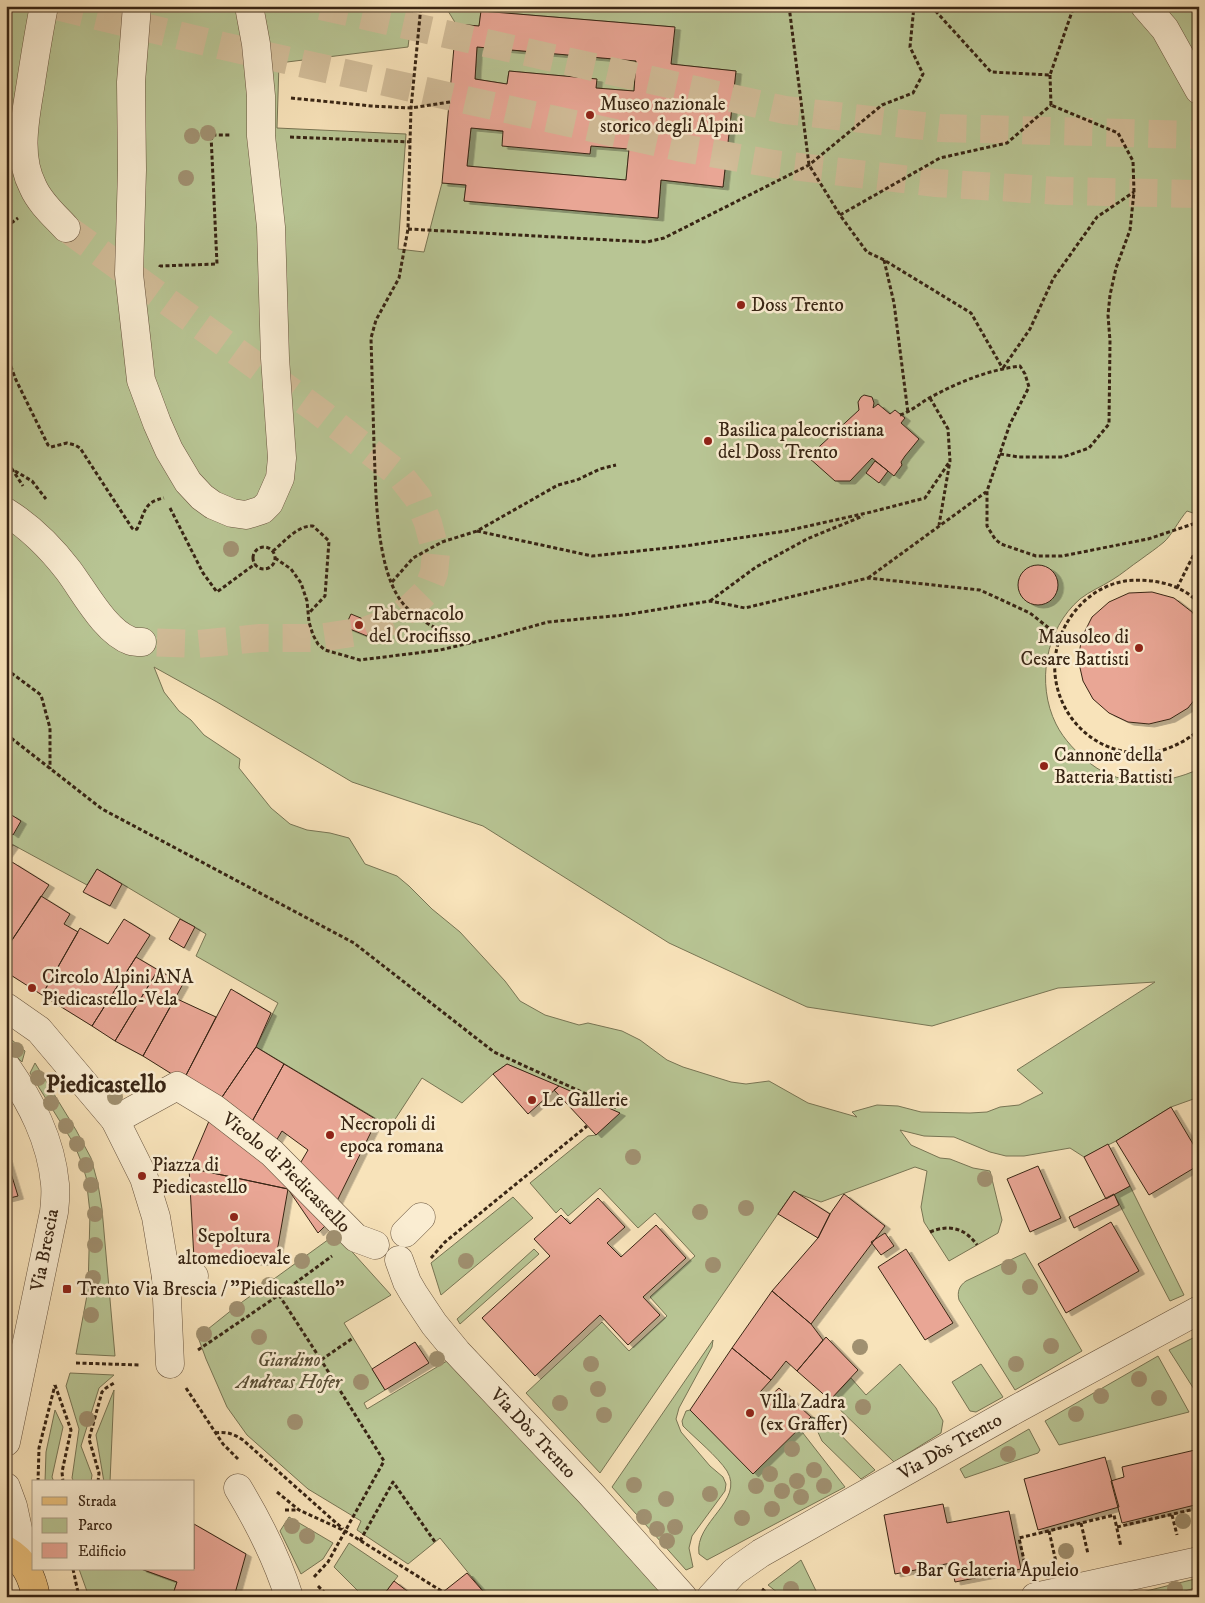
<svg xmlns="http://www.w3.org/2000/svg" width="1205" height="1603" viewBox="0 0 1205 1603" font-family="'IM FELL DW Pica',serif">
<style>
.green{fill:#b8c594;stroke:#787554;fill-rule:evenodd}
.building{fill:#e9a695;stroke:#382514;fill-rule:evenodd;filter:url(#shadow)}
.lines{fill:none;stroke-linecap:round;stroke-linejoin:round}
.minor-tunnel{stroke:#d2bd99;stroke-width:28;stroke-dasharray:28 14;stroke-linecap:butt}
.highway-tunnel{stroke:#d2bd99;stroke-width:28;stroke-dasharray:28 14;stroke-linecap:butt}
.minor-casing{stroke:#68543e;stroke-width:29}
.major-casing{stroke:#382514;stroke-width:29}
.path{stroke:#382514;stroke-width:3;stroke-dasharray:4 2.5;stroke-linecap:butt}
.minor{stroke:#faedd2;stroke-width:28}
.major{stroke:#ecc27d;stroke-width:28}
.tree{fill:#a09070}
.poi-dot{fill:#8f2418;stroke:#faedd2;stroke-width:2}
.labels{text-anchor:middle;dominant-baseline:central;stroke-width:5;stroke-linejoin:round;paint-order:stroke}
.poi-label{font-size:19px;fill:#382514;stroke:#faedd2;text-anchor:start}
.street-label{font-size:19px;fill:#382514;stroke:#faedd2}
.park-label{font-size:19px;font-style:italic;fill:#584d34;stroke:#faedd2}
.district-label{font-size:24px;font-weight:bold;fill:#382514;stroke:#faedd2}
</style>
<defs>
<filter id="shadow"><feDropShadow dx="5.5" dy="3" stdDeviation="0" flood-color="#0004"/></filter>
</defs>
<rect width="100%" height="100%" fill="#f8e3ba"/>
<filter id="stains"><feTurbulence type="fractalNoise" baseFrequency=".004" numOctaves="4"/><feColorMatrix values="0 0 0 0 .2 0 0 0 0 .09 0 0 0 0 .02 0 0 0 .5 -.17"/></filter>
<radialGradient id="worn" r=".72"><stop offset=".6" stop-color="#630" stop-opacity="0"/><stop offset="1" stop-color="#630" stop-opacity=".3"/></radialGradient>
<!-- green -->
<path class="green" d="M 6,6 L 413,6 L 408,47 L 279,63 L 277,128 L 406,134 L 398,249 L 424,252 L 442,183 L 466,185 L 464,201 L 658,218 L 661,180 L 723,187 L 736,71 L 671,64 L 674,27 L 481,11 L 479,26 L 456,24 L 445,6 L 1199,6 L 1199,515 L 1187,511 C 1179,520 1171,536 1164,542 C 1157,548 1148,554 1140,560 C 1131,566 1122,574 1112,580 C 1101,587 1090,591 1080,599 C 1045,629 1036,684 1056,724 C 1064,740 1077,753 1091,764 C 1122,788 1165,785 1199,769 L 1199,1097 L 1171,1107 L 1116,1141 L 1084,1157 L 1070,1148 L 1024,1156 L 1006,1156 L 990,1152 L 954,1137 L 924,1136 L 900,1130 L 911,1145 L 940,1158 L 950,1159 L 973,1168 L 990,1171 L 1002,1220 L 998,1233 L 949,1261 L 924,1222 L 921,1207 L 927,1171 L 915,1167 L 821,1202 L 793,1192 L 600,1473 L 526,1393 L 602,1322 L 629,1351 L 667,1316 L 650,1297 L 695,1256 L 655,1213 L 638,1228 L 600,1188 L 568,1216 L 561,1208 L 556,1213 L 530,1183 L 588,1136 L 596,1135 L 619,1113 L 507,1064 L 493,1074 L 462,1103 L 422,1078 L 390,1127 L 256,1047 L 278,1003 L 196,956 L 206,934 L 97,869 L 87,885 L 6,841 ZM 154,667 L 217,702 L 352,782 L 483,826 L 669,943 L 807,1007 L 932,1026 L 1058,988 L 1155,982 L 1017,1070 L 1043,1093 L 1019,1105 L 1000,1107 L 987,1112 L 970,1113 L 921,1112 L 898,1106 L 877,1105 L 852,1112 L 857,1117 L 808,1103 L 769,1081 L 746,1084 L 731,1082 L 683,1067 L 667,1060 L 640,1040 L 622,1031 L 588,1023 L 579,1025 L 545,1015 L 520,1001 L 505,981 L 460,932 L 432,909 L 409,886 L 397,876 L 365,864 L 349,838 L 330,833 L 307,830 L 290,824 L 271,808 L 239,768 L 240,759 L 204,735 L 191,720 L 179,711 L 164,692 Z
M 477,47 L 636,61 L 634,91 L 596,88 L 596,79 L 509,71 L 507,84 L 475,79 Z
M 471,128 C 524,132 575,146 629,149 L 626,180 L 467,166 Z
M 6,1035 L 25,1051 L 22,1062 L 6,1046 Z
M 35,1063 L 76,1130 L 91,1158 L 98,1184 L 102,1209 L 115,1356 L 76,1354 L 88,1290 L 90,1213 L 86,1177 L 81,1161 L 74,1144 L 30,1073 Z
M 1130,1186 L 1184,1295 L 1170,1301 L 1114,1194 Z
M 513,1197 L 533,1218 L 441,1295 L 431,1263 Z
M 336,1234 L 391,1295 L 344,1323 L 385,1390 L 364,1403 L 367,1409 L 452,1358 L 667,1597 L 488,1597 L 440,1538 L 408,1564 L 357,1530 L 361,1521 L 308,1489 L 247,1435 L 227,1407 L 206,1359 L 198,1337 L 238,1305 Z
M 534,1249 L 539,1254 L 460,1324 L 457,1319 Z
M 1025,1253 L 1082,1351 L 1015,1390 L 959,1300 C 957,1292 959,1286 966,1281 Z
M 1199,1335 L 1199,1397 L 1169,1350 Z
M 713,1340 L 712,1347 L 679,1408 L 676,1419 L 681,1432 L 710,1466 L 723,1477 L 726,1484 L 725,1491 L 692,1536 L 689,1548 L 693,1567 L 686,1570 L 612,1487 Z
M 1158,1356 L 1189,1412 L 1059,1445 L 1045,1421 Z
M 900,1364 L 936,1408 L 943,1421 L 941,1433 L 894,1462 L 830,1400 L 851,1378 L 866,1395 Z
M 981,1364 L 1003,1397 L 976,1412 L 970,1411 L 952,1382 Z
M 70,1373 L 114,1375 L 99,1388 L 81,1446 L 92,1475 L 91,1482 L 74,1482 L 72,1478 L 79,1429 L 66,1386 Z
M 114,1390 L 110,1482 L 104,1482 L 96,1435 Z
M 55,1410 L 63,1427 L 52,1477 L 54,1482 L 45,1482 L 46,1452 Z
M 690,1410 L 753,1473 L 799,1428 L 845,1487 L 707,1560 L 699,1554 C 694,1522 745,1501 727,1471 C 717,1456 696,1439 683,1426 L 682,1421 L 686,1411 Z
M 811,1417 L 827,1421 L 875,1470 L 861,1479 L 822,1441 Z
M 1029,1429 L 1040,1450 L 1038,1453 L 965,1478 L 960,1469 Z
M 289,1517 L 333,1543 L 323,1559 L 301,1574 L 280,1531 Z
M 349,1543 L 398,1576 L 382,1597 L 364,1597 L 334,1567 Z
M 801,1560 L 819,1597 L 783,1597 L 768,1585 Z
M 79,1569 L 141,1569 L 177,1582 L 172,1597 L 89,1597 Z
M 1199,1578 L 1199,1587 L 1163,1597 L 1122,1597 Z"/>
<!-- building -->
<path class="building" d="M 481,11 L 675,27 L 671,64 L 736,71 L 723,187 L 661,180 L 658,218 L 464,201 L 466,185 L 442,183 L 456,24 L 479,26 ZM 477,47 L 636,61 L 634,91 L 596,88 L 597,79 L 509,71 L 507,84 L 475,79 ZM 471,128 L 503,131 L 502,146 L 590,154 L 591,146 L 629,149 L 626,180 L 467,166 Z
M 864,395 L 872,397 L 874,403 L 873,408 L 878,404 L 890,414 L 895,410 L 905,418 L 901,423 L 919,439 L 905,456 L 901,462 L 902,465 L 894,476 L 872,458 L 850,481 L 835,481 L 808,457 L 859,410 L 858,402 L 861,397 Z
M 875,461 L 888,471 L 879,483 L 866,473 Z
M1018 585a20 20 0 1 1 40 0a20 20 0 1 1-40 0Z
M 1152,592 L 1174,598 L 1192,612 L 1199,622 L 1199,694 L 1188,708 L 1170,719 L 1149,724 L 1128,722 L 1109,713 L 1093,699 L 1083,681 L 1078,659 L 1082,637 L 1092,617 L 1109,602 L 1129,593 Z
M 351,614 L 373,623 L 367,636 L 345,627 Z
M 10,814 L 21,821 L 13,835 L 6,830 L 6,820 Z
M 6,841 L 13,845 L 6,855 Z
M 12,862 L 49,885 L 6,949 L 6,873 Z
M 97,869 L 122,884 L 110,906 L 83,892 Z
M 41,896 L 70,914 L 64,924 L 78,932 L 42,995 L 6,972 L 6,949 Z
M 124,919 L 150,935 L 92,1026 L 42,995 L 80,928 L 108,944 Z
M 180,919 L 195,927 L 184,948 L 169,939 Z
M 136,957 L 158,970 L 115,1041 L 92,1026 Z
M 158,970 L 183,984 L 143,1056 L 115,1041 Z
M 231,989 L 271,1013 L 256,1047 L 218,1103 L 183,1081 Z
M 175,998 L 216,1017 L 183,1081 L 143,1056 Z
M 256,1047 L 284,1064 L 249,1127 L 218,1103 Z
M 284,1064 L 377,1120 L 336,1203 L 298,1167 L 308,1150 L 282,1131 L 273,1146 L 249,1127 Z
M 507,1064 L 559,1086 L 528,1114 L 493,1074 Z
M 559,1086 L 620,1113 L 596,1135 L 554,1090 Z
M 1171,1107 L 1199,1154 L 1199,1165 L 1149,1195 L 1116,1141 Z
M 212,1114 L 296,1183 L 288,1189 L 189,1168 Z
M 1108,1144 L 1130,1186 L 1106,1199 L 1084,1157 Z
M 6,1157 L 18,1196 L 6,1199 Z
M 1038,1166 L 1061,1218 L 1030,1232 L 1007,1179 Z
M 189,1168 L 288,1189 L 275,1263 L 194,1259 Z
M 296,1183 L 328,1223 L 318,1233 L 288,1189 Z
M 794,1191 L 830,1214 L 818,1238 L 778,1214 Z
M 844,1194 L 885,1226 L 811,1324 L 772,1291 L 818,1238 L 830,1214 Z
M 1114,1194 L 1119,1205 L 1074,1228 L 1069,1217 Z
M 598,1198 L 625,1227 L 607,1243 L 621,1257 L 656,1225 L 686,1258 L 643,1297 L 660,1315 L 628,1345 L 600,1315 L 535,1376 L 482,1318 L 550,1256 L 534,1239 L 561,1215 L 570,1224 Z
M 1111,1222 L 1139,1271 L 1066,1313 L 1038,1264 Z
M 885,1233 L 894,1246 L 881,1255 L 871,1242 Z
M 906,1249 L 953,1323 L 925,1340 L 878,1267 Z
M 772,1291 L 811,1324 L 823,1340 L 797,1371 L 786,1361 L 771,1380 L 732,1348 Z
M 826,1337 L 858,1370 L 830,1400 L 797,1371 Z
M 415,1342 L 429,1363 L 385,1390 L 372,1369 Z
M 732,1348 L 771,1380 L 760,1392 L 767,1399 L 779,1388 L 811,1417 L 753,1474 L 690,1410 Z
M 1195,1450 L 1199,1464 L 1199,1504 L 1122,1523 L 1111,1481 L 1124,1477 L 1122,1467 Z
M 1105,1457 L 1119,1507 L 1038,1530 L 1024,1479 Z
M 943,1504 L 947,1523 L 1009,1511 L 1021,1569 L 955,1582 L 951,1563 L 895,1574 L 884,1515 Z
M 194,1524 L 246,1554 L 234,1597 L 172,1597 L 177,1582 L 141,1569 L 194,1569 Z
M 467,1573 L 488,1597 L 438,1597 L 443,1592 Z
M 394,1581 L 415,1597 L 382,1597 Z"/>
<g class="lines">
<!-- minor-tunnel -->
<path class="minor-tunnel" d="M 66,228 L 317,410 L 400,475 L 418,498 L 428,523 L 436,553 L 434,573 L 427,591 L 413,605 L 394,620 L 365,631 L 319,638 L 260,638 L 198,644 L 142,642"/>
<!-- highway-tunnel -->
<path class="highway-tunnel" d="M 56,6 L 223,46 L 682,148 L 774,164 L 936,183 L 1059,191 L 1199,194
M 321,6 L 785,110 L 940,128 L 1199,135"/>
<defs>
<g id="minor">
<path d="M 44,6 C 39,31 35,56 31,82 C 26,115 16,155 33,187 C 40,203 54,215 66,228"/>
<path d="M 137,6 L 131,82 L 132,170 L 129,274 L 141,380 L 157,423 L 169,450 L 188,482 L 202,497 L 213,505 L 232,513 L 246,515 L 262,510 L 269,503 L 280,478 L 282,458 L 275,358 L 271,227 L 261,136 L 261,96 L 256,44 L 249,6"/>
<path d="M 1145,6 L 1165,29 L 1199,90"/>
<path d="M 6,512 C 30,527 51,548 68,570 C 84,591 105,632 131,641 C 134,642 139,642 142,642"/>
<path d="M 6,1007 L 39,1030 L 115,1120 L 144,1178 L 156,1217 L 166,1277 L 170,1364"/>
<path d="M 6,1066 C 31,1102 51,1140 55,1184 C 56,1193 55,1203 54,1212 L 6,1442"/>
<path id="s1" d="M 115,1120 L 177,1086 L 215,1109 L 272,1153 L 356,1238 L 375,1245"/>
<path d="M 405,1233 L 421,1217"/>
<path id="s2" d="M 399,1260 L 407,1282 L 414,1294 L 434,1324 L 457,1352 L 590,1493 L 683,1597"/>
<path d="M 166,1277 L 194,1276"/>
<path d="M 6,1487 L 13,1506 L 26,1566"/>
<path d="M 238,1488 C 259,1523 277,1558 289,1597"/>
<path id="s3" d="M 711,1597 L 734,1572 L 761,1553 L 1018,1408 L 1199,1310"/>
<path d="M 1035,1597 L 1199,1561"/>
</g>
<path id="major" d="M 6,1550 C 25,1561 32,1576 36,1597"/>
</defs>
<!-- minor casing -->
<use href="#minor" class="minor-casing"/>
<!-- major casing -->
<use href="#major" class="major-casing"/>
<!-- path -->
<path class="path" d="M 789,6 L 809,165 L 840,215 L 867,252 L 884,260 L 971,313 L 1003,369
M 931,6 L 991,72 L 1050,75 L 1074,6
M 1050,75 L 1051,105
M 291,98 L 371,106 L 411,108 L 450,102
M 290,137 L 410,142 L 408,229 L 399,278 L 376,320 L 371,338 C 372,374 373,409 374,445 C 376,488 375,565 401,601 C 417,622 448,635 472,643
M 410,142 L 411,108 L 421,6
M 840,215 L 940,158 L 1007,143 L 1051,105
M 6,227 L 18,218
M 408,229 L 647,242 L 664,238 L 809,165 L 882,105 L 913,93 L 923,74 L 910,47 L 914,6
M 884,260 L 894,303 L 908,413
M 160,267 L 160,266 L 217,264 L 211,135 L 231,135
M 6,354 L 16,380 L 48,445 L 51,447 L 67,443 L 75,445 L 80,448 L 132,528 L 134,530 L 137,529 C 145,513 143,502 164,498
M 1003,368 L 1030,329 L 1053,279 L 1097,217 L 1134,192
M 930,398 L 948,429 L 950,461 L 939,525
M 900,415 C 912,411 920,403 931,397 C 959,382 988,370 1020,366 L 1025,374 L 1029,387 L 1010,424 L 987,491 L 987,526 L 995,539 L 1001,544 L 1036,556 L 1062,556 L 1148,539 L 1199,522
M 1000,454 L 1019,457 L 1063,457 L 1089,448 L 1109,424 L 1110,341 L 1108,315 L 1110,295 L 1116,268 L 1130,230 L 1134,192 L 1133,161 L 1118,133 L 1051,105
M 6,465 L 12,469 L 23,486
M 15,471 L 32,481 L 46,499
M 170,508 L 203,573 L 217,592 L 255,564
M 477,531 L 592,556 L 685,546 L 786,531 L 871,512 L 925,498 L 950,461
M253 558a11 11 0 1 1 22 0a11 11 0 1 1-22 0Z
M 273,551 C 284,542 298,525 313,526 L 329,541 L 325,596 L 309,613
M 275,558 L 291,569 L 301,583 L 307,601 L 309,622 L 313,635 L 318,644 L 325,650 L 360,660 L 440,650 L 491,638 L 548,622 L 624,615 L 710,601 L 745,608 L 868,578 L 980,590 L 1030,613 L 1060,637
M 868,578 L 986,492
M 392,582 L 413,558 L 442,542 L 477,531 L 558,485 L 577,480 L 600,469 L 616,465
M 1177,588 L 1199,544
M 710,601 L 756,567 L 807,539 L 863,516
M 1199,603 C 1180,583 1151,578 1125,581 C 1103,585 1085,597 1072,615 C 1024,682 1083,770 1163,750 C 1176,746 1189,739 1199,730
M 6,669 L 41,695 L 50,728 L 50,769
M 6,734 L 102,809 L 354,943 L 494,1052 L 617,1108
M 930,1232 C 949,1224 965,1228 977,1245
M 431,1258 L 445,1242 L 587,1126
M 279,1295 L 321,1360 L 353,1338
M 198,1350 L 279,1295 L 332,1256
M 76,1363 L 140,1365
M 55,1385 L 71,1430 L 62,1472 L 63,1482
M 186,1388 L 223,1444 L 238,1459
M 215,1433 C 226,1431 234,1434 243,1440 L 343,1529
M 38,1482 L 39,1448 L 55,1385
M 98,1482 L 99,1473 L 89,1439 L 102,1392 L 106,1388 L 114,1383
M 277,1492 L 299,1510 L 345,1531 L 443,1592
M 285,1510 L 298,1510
M 1172,1515 L 1177,1535
M 1081,1523 L 1088,1554
M 1117,1527 L 1199,1508
M 1049,1531 L 1056,1562
M 360,1541 L 393,1482 L 435,1542
M 73,1569 L 79,1597
M 1026,1569 L 1019,1538 L 1114,1515 L 1121,1547
M 314,1577 L 328,1562 L 384,1461 L 321,1360
M 318,1586 L 329,1597
M 762,1589 L 772,1597"/>
<!-- minor -->
<use href="#minor" class="minor"/>
<!-- major -->
<use href="#major" class="major"/>
</g>
<!-- trees -->
<g class="tree">
<circle cx="208" cy="133" r="8"/>
<circle cx="192" cy="136" r="8"/>
<circle cx="186" cy="178" r="8"/>
<circle cx="231" cy="549" r="8"/>
<circle cx="16" cy="1050" r="8"/>
<circle cx="38" cy="1078" r="8"/>
<circle cx="115" cy="1097" r="8"/>
<circle cx="51" cy="1103" r="8"/>
<circle cx="66" cy="1126" r="8"/>
<circle cx="77" cy="1144" r="8"/>
<circle cx="633" cy="1157" r="8"/>
<circle cx="86" cy="1165" r="8"/>
<circle cx="985" cy="1179" r="8"/>
<circle cx="91" cy="1185" r="8"/>
<circle cx="746" cy="1208" r="8"/>
<circle cx="700" cy="1212" r="8"/>
<circle cx="95" cy="1214" r="8"/>
<circle cx="334" cy="1238" r="8"/>
<circle cx="95" cy="1245" r="8"/>
<circle cx="302" cy="1261" r="8"/>
<circle cx="466" cy="1261" r="8"/>
<circle cx="713" cy="1265" r="8"/>
<circle cx="1009" cy="1267" r="8"/>
<circle cx="93" cy="1278" r="8"/>
<circle cx="269" cy="1285" r="8"/>
<circle cx="1030" cy="1287" r="8"/>
<circle cx="237" cy="1309" r="8"/>
<circle cx="91" cy="1315" r="8"/>
<circle cx="204" cy="1334" r="8"/>
<circle cx="259" cy="1337" r="8"/>
<circle cx="1051" cy="1346" r="8"/>
<circle cx="860" cy="1347" r="8"/>
<circle cx="437" cy="1359" r="8"/>
<circle cx="591" cy="1364" r="8"/>
<circle cx="1016" cy="1364" r="8"/>
<circle cx="1139" cy="1379" r="8"/>
<circle cx="361" cy="1382" r="8"/>
<circle cx="598" cy="1389" r="8"/>
<circle cx="1101" cy="1396" r="8"/>
<circle cx="1159" cy="1398" r="8"/>
<circle cx="560" cy="1403" r="8"/>
<circle cx="863" cy="1407" r="8"/>
<circle cx="1076" cy="1414" r="8"/>
<circle cx="604" cy="1415" r="8"/>
<circle cx="87" cy="1419" r="8"/>
<circle cx="295" cy="1422" r="8"/>
<circle cx="792" cy="1449" r="8"/>
<circle cx="1008" cy="1454" r="8"/>
<circle cx="814" cy="1470" r="8"/>
<circle cx="770" cy="1474" r="8"/>
<circle cx="797" cy="1481" r="8"/>
<circle cx="634" cy="1485" r="8"/>
<circle cx="756" cy="1486" r="8"/>
<circle cx="824" cy="1486" r="8"/>
<circle cx="782" cy="1491" r="8"/>
<circle cx="710" cy="1494" r="8"/>
<circle cx="801" cy="1497" r="8"/>
<circle cx="666" cy="1499" r="8"/>
<circle cx="772" cy="1509" r="8"/>
<circle cx="644" cy="1517" r="8"/>
<circle cx="742" cy="1518" r="8"/>
<circle cx="1183" cy="1521" r="8"/>
<circle cx="292" cy="1526" r="8"/>
<circle cx="675" cy="1527" r="8"/>
<circle cx="657" cy="1529" r="8"/>
<circle cx="307" cy="1536" r="8"/>
<circle cx="667" cy="1541" r="8"/>
<circle cx="1066" cy="1551" r="8"/>
<circle cx="791" cy="1589" r="8"/>
<circle cx="1175" cy="1589" r="8"/>
</g>
<!-- markers -->
<g class="poi-dot">
<circle cx="590" cy="115" r="5"/>
<circle cx="741" cy="305" r="5"/>
<circle cx="708" cy="441" r="5"/>
<circle cx="359" cy="625" r="5"/>
<circle cx="1139" cy="648" r="5"/>
<circle cx="1044" cy="766" r="5"/>
<circle cx="32" cy="988" r="5"/>
<circle cx="532" cy="1100" r="5"/>
<circle cx="330" cy="1135" r="5"/>
<circle cx="142" cy="1176" r="5"/>
<circle cx="234" cy="1217" r="5"/>
<rect x="62" y="1284" width="10" height="10" rx="2.5"/>
<circle cx="750" cy="1413" r="5"/>
<circle cx="906" cy="1570" r="5"/>
</g>
<g class="labels">
<!-- poi labels -->
<g class="poi-label">
<text x="600" y="104">Museo nazionale<tspan x="600" dy="22">storico degli Alpini</tspan></text>
<text x="751" y="305">Doss Trento</text>
<text x="718" y="430">Basilica paleocristiana<tspan x="718" dy="22">del Doss Trento</tspan></text>
<text x="369" y="614">Tabernacolo<tspan x="369" dy="22">del Crocifisso</tspan></text>
<text x="1129" y="637" text-anchor="end">Mausoleo di<tspan x="1129" dy="22">Cesare Battisti</tspan></text>
<text x="1054" y="755">Cannone della<tspan x="1054" dy="22">Batteria Battisti</tspan></text>
<text x="42" y="977">Circolo Alpini ANA<tspan x="42" dy="22">Piedicastello-Vela</tspan></text>
<text x="542" y="1100">Le Gallerie</text>
<text x="340" y="1124">Necropoli di<tspan x="340" dy="22">epoca romana</tspan></text>
<text x="152" y="1165">Piazza di<tspan x="152" dy="22">Piedicastello</tspan></text>
<text x="234" y="1236" text-anchor="middle">Sepoltura<tspan x="234" dy="22">altomedioevale</tspan></text>
<text x="77" y="1289">Trento Via Brescia / "Piedicastello"</text>
<text x="760" y="1402">Villa Zadra<tspan x="760" dy="22">(ex Graffer)</tspan></text>
<text x="916" y="1570">Bar Gelateria Apuleio</text>
</g>
<!-- street labels -->
<g class="street-label">
<text stroke="none"><textPath href="#s1" startOffset="211">Vicolo di Piedicastello</textPath></text>
<text transform="translate(45 1250) rotate(-79)">Via Brescia</text>
<text stroke="none"><textPath href="#s2" startOffset="221">Via Dòs Trento</textPath></text>
<text stroke="none"><textPath href="#s3" startOffset="284">Via Dòs Trento</textPath></text>
</g>
<!-- park labels -->
<g class="park-label">
<text x="289" y="1360">Giardino<tspan x="289" dy="22">Andreas Hofer</tspan></text>
</g>
<!-- district labels -->
<g class="district-label">
<text x="106" y="1085">Piedicastello</text>
</g>
</g>
<!-- margin -->
<rect width="1205" height="1603" fill="none" stroke="#f8e3ba" stroke-width="25"/>
<rect x="8" y="8" width="1190" height="1588" fill="none" stroke="#382514" stroke-width="2.5"/>
<rect x="12" y="12" width="1180" height="1578" fill="none" stroke="#382514"/>
<!-- legend -->
<rect x="32" y="1480" width="162" height="90" fill="#faedd2" stroke="#ac9d86"/>
<rect x="42" y="1497" width="25" height="8" fill="#ecc27d" stroke="#ac9d86"/>
<text x="78" y="1506" font-size="15" fill="#382514">Strada</text>
<rect x="42" y="1518" width="25" height="15" fill="#b8c594" stroke="#ac9d86"/>
<text x="78" y="1530" font-size="15" fill="#382514">Parco</text>
<rect x="42" y="1543" width="25" height="15" fill="#e9a695" stroke="#ac9d86"/>
<text x="78" y="1556" font-size="15" fill="#382514">Edificio</text>
<rect width="100%" height="100%" filter="url(#stains)"/>
<rect width="100%" height="100%" fill="url(#worn)"/>
</svg>
